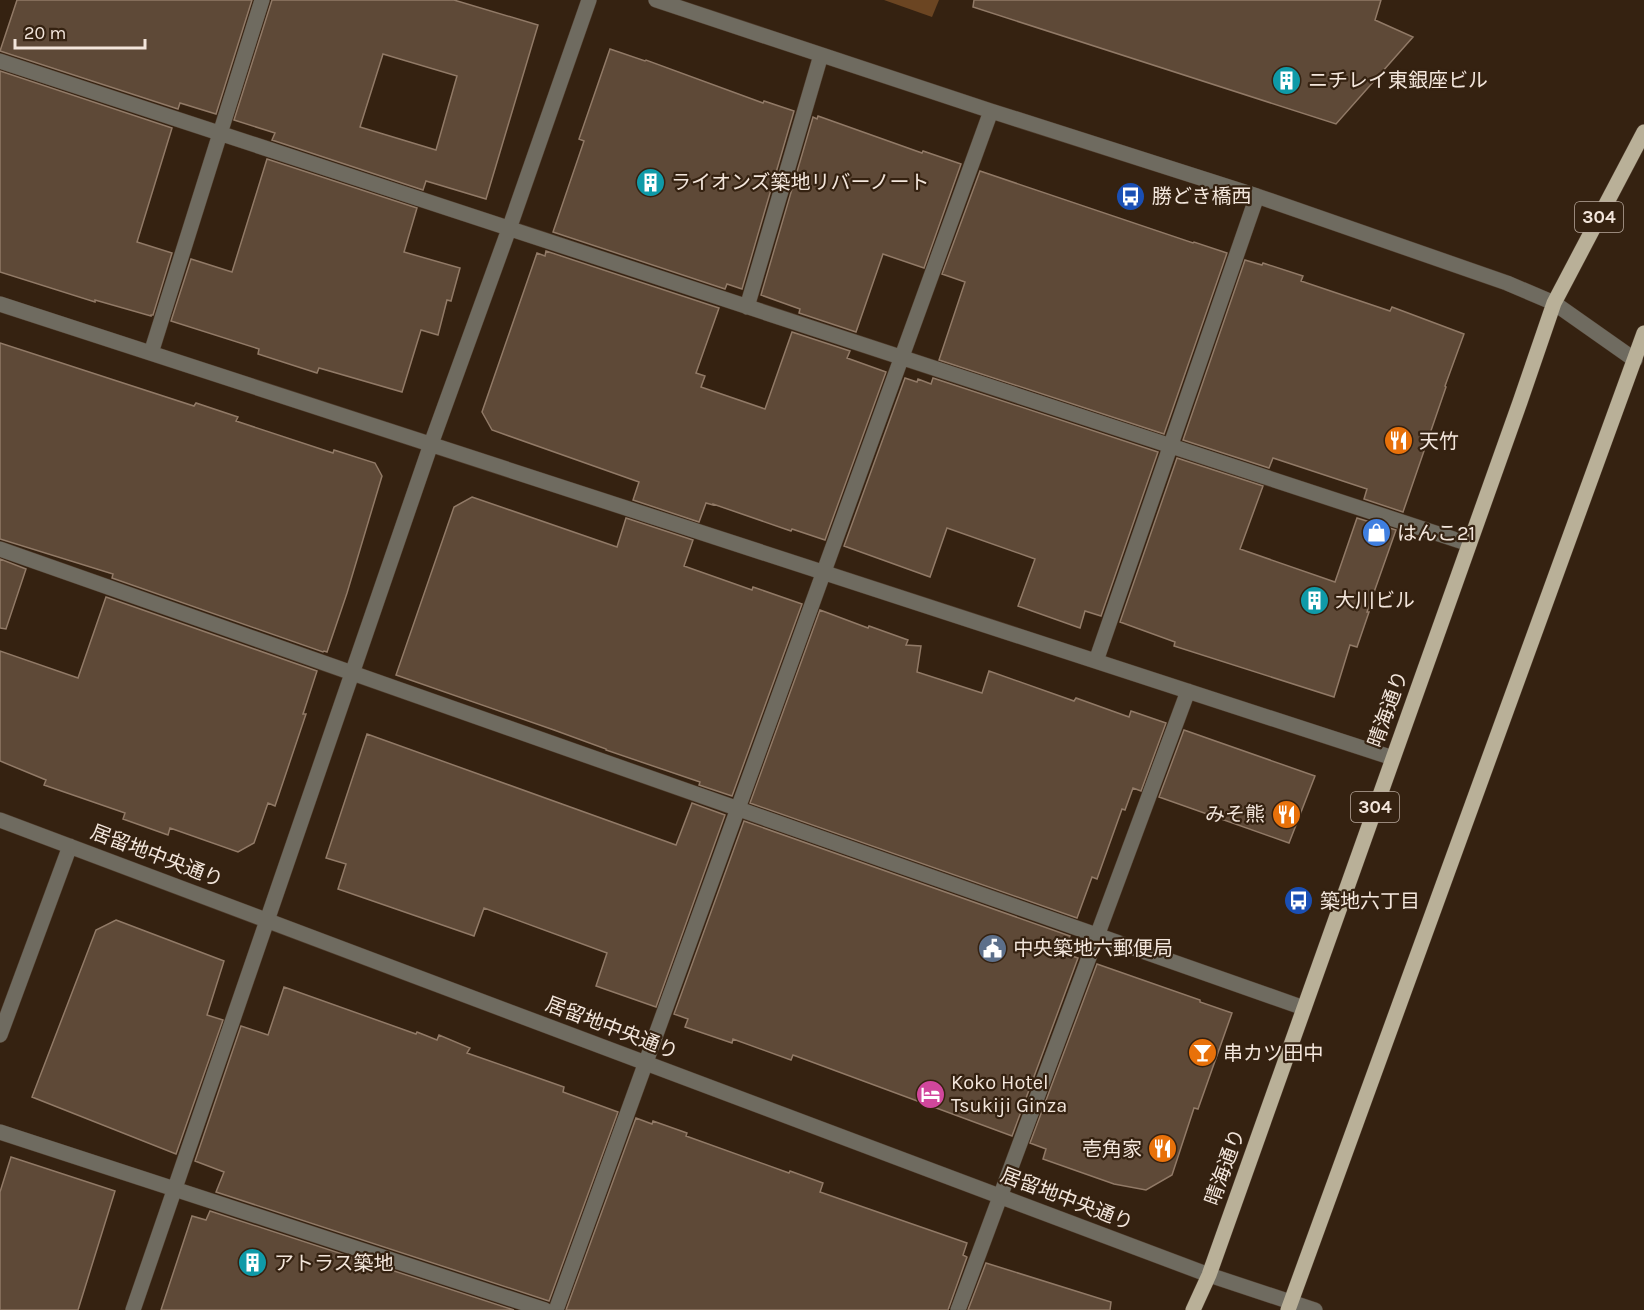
<svg xmlns="http://www.w3.org/2000/svg" width="1644" height="1310" viewBox="0 0 1644 1310" font-family="Karla,'Noto Sans JP',sans-serif">
<style>
.green{fill:#6b4522}
.building{fill:#5e4937;stroke:#917a67;stroke-width:1.5;fill-rule:evenodd}
.lines{fill:none;stroke-linecap:round;stroke-linejoin:round}
.minor-casing{stroke:#503d2d;stroke-width:16}
.major-casing{stroke:#503d2d;stroke-width:16}
.minor{stroke:#6f6b60;stroke-width:15}
.major{stroke:#b9b098;stroke-width:15}
.labels{text-anchor:middle;dominant-baseline:central;stroke-width:4.5;stroke-linejoin:round;paint-order:stroke}
.shield{fill:#352211;stroke:#baab9f;stroke-width:1.5}
.shield-label{font-size:18px;font-weight:bold;fill:#f3e6dc}
.poi-label{font-size:20px;fill:#f3e6dc;stroke:#352211;text-anchor:start}
.street-label{font-size:20px;fill:#f3e6dc;stroke:#352211}
</style>
<rect width="100%" height="100%" fill="#352211"/>
<!-- green -->
<path class="green" d="M 884,0 L 939,0 L 932,17 Z"/>
<!-- building -->
<path class="building" d="M 17,0 L 252,0 L 216,114 L 180,103 L 178,109 L 0,51 Z
M 272,0 L 454,0 L 538,25 L 486,199 L 426,181 L 423,190 L 272,140 L 275,133 L 234,120 ZM 383,54 L 457,76 L 436,150 L 360,127 Z
M 974,0 L 1381,0 L 1375,20 L 1413,37 L 1336,124 L 973,7 Z
M 610,49 L 645,61 L 646,60 L 763,103 L 764,101 L 794,111 L 742,289 L 727,284 L 725,289 L 553,232 L 584,141 L 579,139 Z
M 0,71 L 172,128 L 137,242 L 172,253 L 153,315 L 151,315 L 151,316 L 95,300 L 95,302 L 0,272 Z
M 818,116 L 922,153 L 923,151 L 961,164 L 924,268 L 883,254 L 856,332 L 799,313 L 800,309 L 761,295 L 813,117 L 817,119 Z
M 267,159 L 417,208 L 404,252 L 460,268 L 451,301 L 447,300 L 438,335 L 421,330 L 402,392 L 319,368 L 317,373 L 258,354 L 259,349 L 171,321 L 191,259 L 232,272 Z
M 980,171 L 1193,243 L 1194,242 L 1227,253 L 1164,434 L 939,360 L 965,282 L 942,274 Z
M 546,251 L 719,308 L 696,373 L 705,376 L 701,387 L 765,409 L 792,332 L 850,351 L 847,358 L 886,372 L 825,540 L 792,529 L 791,531 L 713,504 L 713,505 L 706,503 L 699,522 L 633,500 L 639,482 L 492,430 L 482,412 L 537,253 L 545,256 Z
M 1245,260 L 1262,265 L 1263,263 L 1303,276 L 1301,281 L 1390,311 L 1392,307 L 1464,334 L 1445,386 L 1446,387 L 1403,512 L 1364,499 L 1367,489 L 1273,458 L 1269,468 L 1183,440 Z
M 0,343 L 194,406 L 196,403 L 238,417 L 236,421 L 333,453 L 334,450 L 375,463 L 382,476 L 347,593 L 327,652 L 324,651 L 323,652 L 112,578 L 113,574 L 0,539 Z
M 905,378 L 917,382 L 918,379 L 931,384 L 933,378 L 1158,452 L 1101,616 L 1085,611 L 1080,628 L 1018,606 L 1035,559 L 947,528 L 930,577 L 844,546 Z
M 1177,458 L 1263,486 L 1240,549 L 1335,582 L 1357,518 L 1396,530 L 1367,612 L 1369,612 L 1357,647 L 1350,645 L 1334,697 L 1174,646 L 1175,642 L 1120,622 Z
M 472,497 L 617,547 L 626,518 L 693,540 L 684,566 L 752,590 L 753,587 L 802,604 L 732,796 L 699,785 L 700,782 L 606,750 L 606,749 L 554,730 L 396,675 L 454,507 Z
M 0,559 L 26,569 L 6,629 L 0,628 Z
M 106,597 L 317,671 L 303,714 L 306,714 L 275,806 L 268,803 L 254,843 L 238,852 L 170,828 L 168,835 L 123,819 L 125,813 L 44,785 L 46,780 L 0,761 L 0,651 L 78,678 Z
M 820,610 L 868,628 L 869,626 L 908,640 L 906,645 L 921,646 L 917,672 L 982,693 L 989,671 L 1074,701 L 1076,698 L 1129,717 L 1131,711 L 1166,723 L 1141,791 L 1133,788 L 1125,810 L 1122,809 L 1097,879 L 1092,877 L 1077,918 L 750,803 Z
M 1184,730 L 1315,776 L 1289,843 L 1159,797 Z
M 367,734 L 676,845 L 692,803 L 725,815 L 656,1007 L 596,986 L 607,953 L 484,908 L 474,936 L 338,889 L 346,864 L 326,858 Z
M 744,821 L 1070,936 L 1065,951 L 1067,952 L 1066,954 L 1078,958 L 1012,1136 L 793,1055 L 791,1060 L 733,1039 L 732,1043 L 685,1027 L 688,1019 L 674,1014 Z
M 116,920 L 224,961 L 207,1015 L 223,1020 L 176,1154 L 32,1097 L 96,930 Z
M 1097,964 L 1200,1000 L 1200,1002 L 1232,1013 L 1198,1109 L 1194,1108 L 1172,1175 L 1146,1190 L 1114,1184 L 1043,1159 L 1046,1149 L 1030,1143 Z
M 284,987 L 416,1034 L 417,1032 L 437,1040 L 439,1035 L 470,1048 L 467,1053 L 564,1087 L 563,1092 L 618,1112 L 549,1301 L 216,1192 L 224,1172 L 195,1161 L 241,1026 L 268,1035 Z
M 636,1118 L 652,1124 L 653,1121 L 687,1133 L 686,1136 L 789,1173 L 790,1171 L 823,1183 L 820,1192 L 967,1243 L 963,1255 L 967,1257 L 948,1310 L 566,1310 Z
M 11,1157 L 115,1191 L 78,1310 L 0,1310 L 0,1192 Z
M 210,1211 L 514,1310 L 161,1310 L 192,1216 L 206,1220 Z
M 986,1263 L 1111,1302 L 1110,1310 L 968,1310 Z"/>
<g class="lines">
<defs>
<path id="minor" d="M 656,0 L 991,111 L 1257,196 L 1507,283 L 1554,303 L 1635,360
M 0,61 L 1469,544
M 0,304 L 1393,758
M 747,307 L 821,55
M 151,353 L 262,0
M 0,549 L 1304,1008
M 1096,661 L 1257,196
M 0,820 L 1209,1275 L 1315,1310
M 0,1035 L 70,846
M 0,1132 L 545,1310
M 133,1310 L 431,444 L 509,229 L 589,0
M 556,1310 L 991,111
M 958,1310 L 1188,691"/>
<path id="major" d="M 1193,1310 L 1209,1275 L 1520,402 L 1554,303 L 1644,132
M 1288,1310 L 1644,333"/>
</defs>
<!-- minor casing -->
<use href="#minor" class="minor-casing"/>
<!-- major casing -->
<use href="#major" class="major-casing"/>
<!-- minor -->
<use href="#minor" class="minor"/>
<!-- major -->
<use href="#major" class="major"/>
</g>
<!-- icons -->
<defs>
<symbol id="building-disc" viewBox="-11 -11 22 22"><circle r="9.5" fill="#0f9aa8" stroke="#352211"/><path d="M-4-6H4V6H1V3H-1V6H-4ZM-2.5-4.3h1.7v1.8h-1.7ZM.8-4.3h1.7v1.8H.8ZM-2.5-1h1.7V.8h-1.7ZM.8-1h1.7V.8H.8Z" fill="#fff"/></symbol>
<symbol id="bus-disc" viewBox="-11 -11 22 22"><circle r="9.5" fill="#1a4fb4" stroke="#352211"/><path d="M-5-6H5V4H4V6H2V4H-2V6H-4V4H-5ZM-3.5-4V0h7V-4ZM-3.5 1.2v1.5H-2V1.2ZM2 1.2v1.5H3.5V1.2Z" fill="#fff"/></symbol>
<symbol id="restaurant-disc" viewBox="-11 -11 22 22"><circle r="9.5" fill="#e8710a" stroke="#352211"/><path d="M-5-6h1v4h1v-4h1v4h1v-4h1v5L-1.5 .5V6h-2V.5L-5-1ZM5-6V6H3V1.5H1.5Q1.5-4 5-6Z" fill="#fff"/></symbol>
<symbol id="shop-disc" viewBox="-11 -11 22 22"><circle r="9.5" fill="#3f7fe0" stroke="#352211"/><path d="M-5-2.5h2.3a2.7 3.5 0 0 1 5.4 0H5L5.5 6h-11ZM-1.5-2.5h3a1.5 2.3 0 0 0-3 0Z" fill="#fff"/></symbol>
<symbol id="civic-disc" viewBox="-11 -11 22 22"><circle r="9.5" fill="#5c6f8a" stroke="#352211"/><path d="M-.6-6.5H3V-4.5H.6V-3L4-1V1h2V6H-6V1h2V-1L-.6-3ZM-1.2 2.5V6h2.4V2.5Z" fill="#fff"/></symbol>
<symbol id="bar-disc" viewBox="-11 -11 22 22"><circle r="9.5" fill="#e8710a" stroke="#352211"/><path d="M-6-5H6L.8 .8V4.5H3.5V6h-7V4.5H-.8V.8Z" fill="#fff"/></symbol>
<symbol id="hotel-disc" viewBox="-11 -11 22 22"><circle r="9.5" fill="#d1479c" stroke="#352211"/><path d="M-6-4.5h1.5V1H6V5H4.5V3h-9V5H-6ZM-4 0a1.8 1.8 0 1 1 3.6 0ZM.5 0V-2.5h3Q6-2.5 6 0Z" fill="#fff"/></symbol>
</defs>
<g fill-rule="evenodd">
<use href="#building-disc" x="1270" y="64" width="33" height="33"/>
<use href="#building-disc" x="634" y="166" width="33" height="33"/>
<use href="#bus-disc" x="1114" y="180" width="33" height="33"/>
<use href="#restaurant-disc" x="1382" y="424" width="33" height="33"/>
<use href="#shop-disc" x="1360" y="516" width="33" height="33"/>
<use href="#building-disc" x="1298" y="584" width="33" height="33"/>
<use href="#restaurant-disc" x="1270" y="798" width="33" height="33"/>
<use href="#bus-disc" x="1282" y="884" width="33" height="33"/>
<use href="#civic-disc" x="976" y="932" width="33" height="33"/>
<use href="#bar-disc" x="1186" y="1036" width="33" height="33"/>
<use href="#hotel-disc" x="914" y="1078" width="33" height="33"/>
<use href="#restaurant-disc" x="1146" y="1132" width="33" height="33"/>
<use href="#building-disc" x="236" y="1246" width="33" height="33"/>
</g>
<g class="labels">
<!-- shield labels -->
<g class="shield">
<rect x="1575" y="202" width="48" height="30" rx="4.5"/>
<rect x="1351" y="792" width="48" height="30" rx="4.5"/>
</g>
<g class="shield-label">
<text x="1599" y="217">304</text>
<text x="1375" y="807">304</text>
</g>
<!-- poi labels -->
<g class="poi-label">
<text x="1308" y="80">ニチレイ東銀座ビル</text>
<text x="671" y="182">ライオンズ築地リバーノート</text>
<text x="1152" y="196">勝どき橋西</text>
<text x="1419" y="441">天竹</text>
<text x="1397" y="533">はんこ21</text>
<text x="1335" y="600">大川ビル</text>
<text x="1265" y="814" text-anchor="end">みそ熊</text>
<text x="1320" y="901">築地六丁目</text>
<text x="1013" y="948">中央築地六郵便局</text>
<text x="1223" y="1053">串カツ田中</text>
<text x="951" y="1082">Koko Hotel<tspan x="951" dy="23">Tsukiji Ginza</tspan></text>
<text x="1142" y="1149" text-anchor="end">壱角家</text>
<text x="274" y="1263">アトラス築地</text>
</g>
<!-- street labels -->
<g class="street-label">
<text transform="translate(1388 709) rotate(-70)">晴海通り</text>
<text transform="translate(157 856) rotate(21)">居留地中央通り</text>
<text transform="translate(612 1028) rotate(21)">居留地中央通り</text>
<text transform="translate(1225 1167) rotate(-70)">晴海通り</text>
<text transform="translate(1067 1199) rotate(21)">居留地中央通り</text>
</g>
</g>
<!-- scale -->
<path d="M15 39v9h130v-9" fill="none" stroke="#f3e6dc" stroke-width="3"/>
<text x="24" y="39" font-size="18" fill="#f3e6dc" stroke="#352211" stroke-width="4.5" paint-order="stroke">20 m</text>
</svg>
